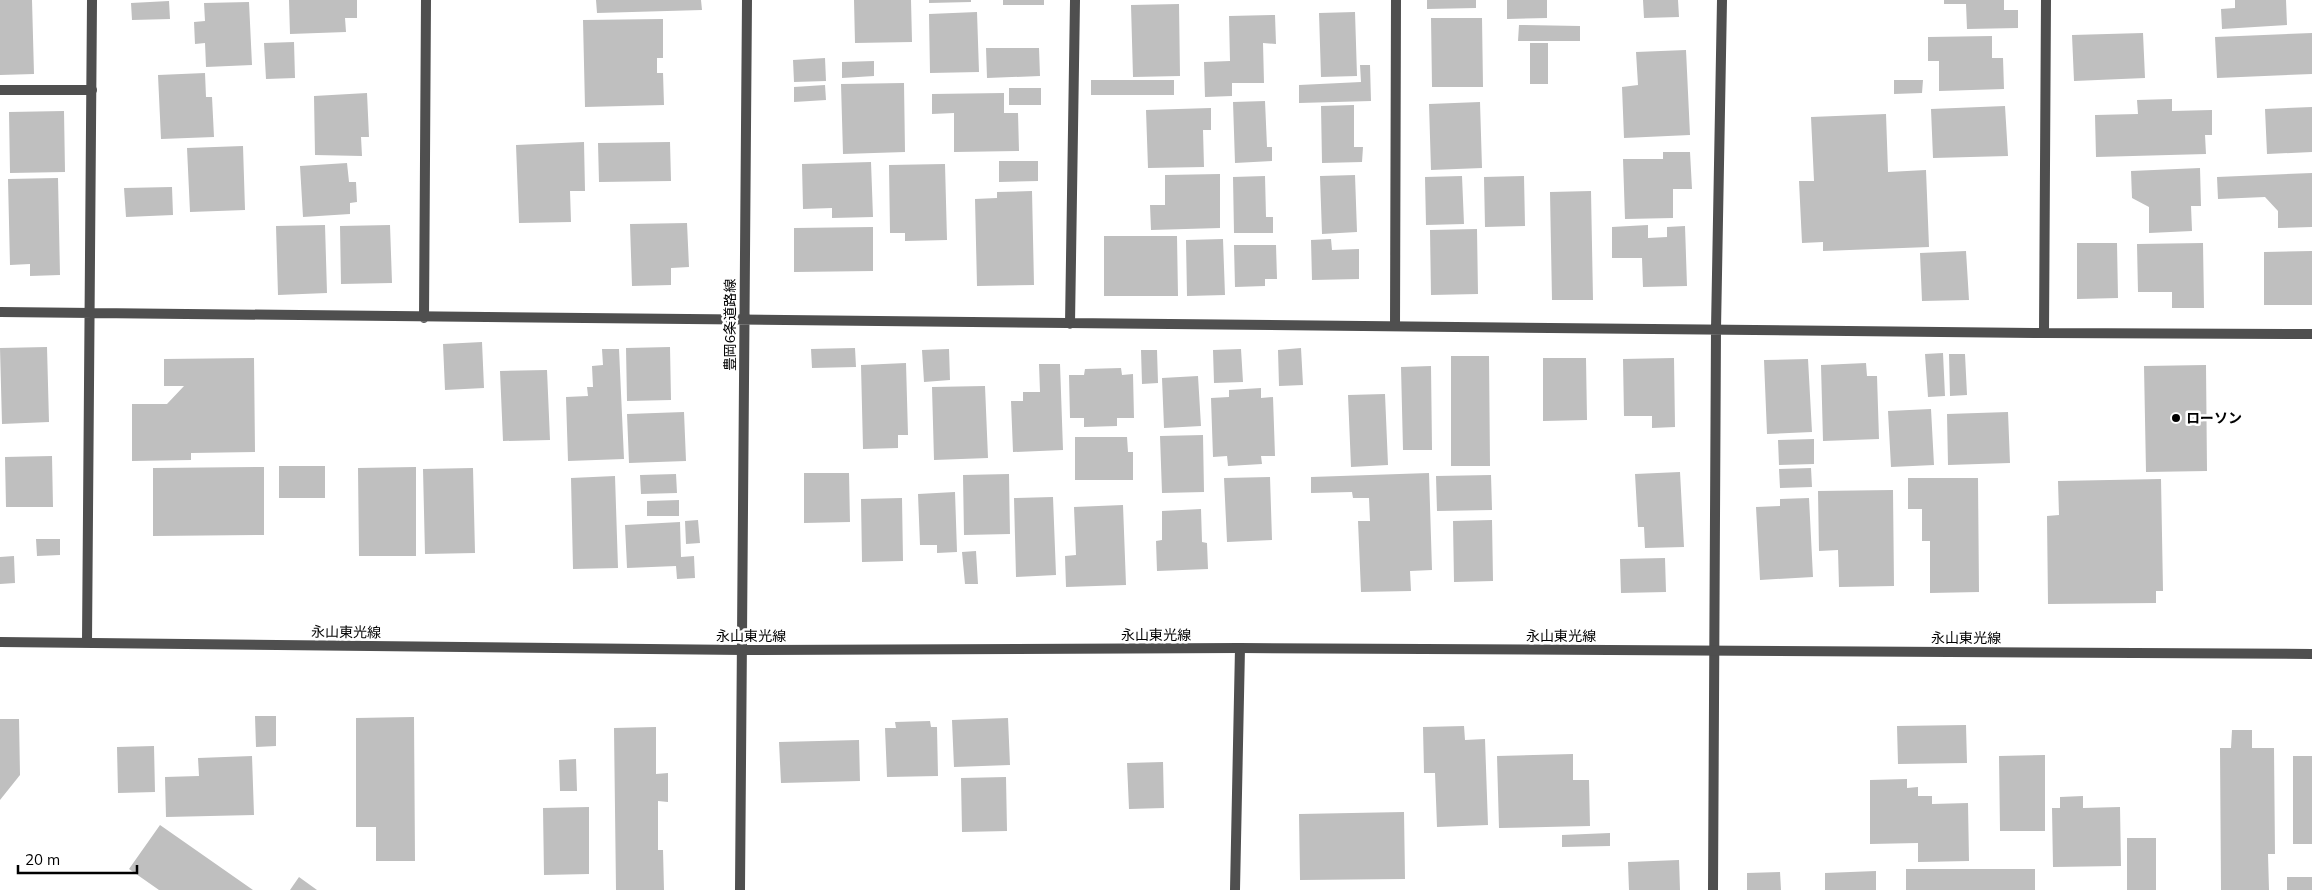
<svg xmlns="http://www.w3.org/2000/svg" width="2312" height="890" viewBox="0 0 2312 890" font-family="Mulish,'Noto Sans JP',sans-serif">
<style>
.building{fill:#bfbfbf}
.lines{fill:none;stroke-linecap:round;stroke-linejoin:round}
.service{stroke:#4f4f4f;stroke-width:10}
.minor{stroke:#4f4f4f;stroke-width:10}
.tertiary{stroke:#4f4f4f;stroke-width:10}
.poi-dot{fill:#000;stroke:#fff;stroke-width:2}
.labels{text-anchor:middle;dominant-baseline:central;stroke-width:5;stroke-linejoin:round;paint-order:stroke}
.street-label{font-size:14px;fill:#000;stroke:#fff}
.poi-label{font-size:14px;font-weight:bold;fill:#000;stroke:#fff;text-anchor:start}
</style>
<rect width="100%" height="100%" fill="#fff"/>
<!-- building -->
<path class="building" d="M 0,0 L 32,0 L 34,74 L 0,75 Z
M 289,0 L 357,0 L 357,18 L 345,18 L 346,32 L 290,34 Z
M 596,0 L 701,0 L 702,10 L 597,13 Z
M 854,0 L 911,0 L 912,42 L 855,43 Z
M 929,0 L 971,0 L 971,2 L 929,3 Z
M 1003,0 L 1044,0 L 1044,5 L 1003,5 Z
M 1427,0 L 1476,0 L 1476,8 L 1427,9 Z
M 1507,0 L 1547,0 L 1547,18 L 1507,19 Z
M 1643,0 L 1678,0 L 1679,17 L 1644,18 Z
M 1944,0 L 2004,0 L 2004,10 L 2018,10 L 2018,28 L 1967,29 L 1966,4 L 1944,4 Z
M 2235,0 L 2286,0 L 2287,25 L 2222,29 L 2221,9 L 2235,8 Z
M 169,1 L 170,19 L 132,20 L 131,3 Z
M 249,2 L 252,65 L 206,67 L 205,43 L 195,44 L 194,22 L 205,21 L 204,3 Z
M 1179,4 L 1180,76 L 1133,77 L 1131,5 Z
M 977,12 L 979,72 L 930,73 L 929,14 Z
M 1355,12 L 1357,76 L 1321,77 L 1319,13 Z
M 1275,15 L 1276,44 L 1263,43 L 1264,83 L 1232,83 L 1232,96 L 1205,97 L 1204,62 L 1230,61 L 1229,16 Z
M 1431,18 L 1482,18 L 1483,87 L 1432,87 Z
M 663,19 L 663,58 L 657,58 L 657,73 L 663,73 L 664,105 L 585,107 L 583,20 Z
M 1519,25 L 1580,26 L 1580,41 L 1518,41 Z
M 2143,33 L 2145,78 L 2074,81 L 2072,35 Z
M 2312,33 L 2312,74 L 2217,78 L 2215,37 Z
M 1992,36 L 1992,58 L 2003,58 L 2004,89 L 1939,91 L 1939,61 L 1928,61 L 1928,37 Z
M 294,42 L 295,78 L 266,79 L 264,43 Z
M 1530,43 L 1548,43 L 1548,84 L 1530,84 Z
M 986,48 L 1039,48 L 1040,76 L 987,78 Z
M 1686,50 L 1690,135 L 1624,138 L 1622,87 L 1638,85 L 1636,52 Z
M 825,58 L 826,81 L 794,82 L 793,60 Z
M 874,61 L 874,76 L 842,78 L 842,62 Z
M 1360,65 L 1370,65 L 1371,101 L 1299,103 L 1299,85 L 1361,82 Z
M 205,73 L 206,97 L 212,97 L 214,137 L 161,139 L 158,75 Z
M 1091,80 L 1174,80 L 1174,95 L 1091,95 Z
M 1894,80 L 1923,80 L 1922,93 L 1894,94 Z
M 904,83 L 905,152 L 843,154 L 841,84 Z
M 825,85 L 826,100 L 794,102 L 794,87 Z
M 1009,88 L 1041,88 L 1041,105 L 1009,105 Z
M 367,93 L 369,137 L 361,137 L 362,156 L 315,155 L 314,96 Z
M 1004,93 L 1004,113 L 1018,113 L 1019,151 L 954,152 L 954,113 L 932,114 L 932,94 Z
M 2172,99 L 2172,111 L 2212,110 L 2212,135 L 2205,135 L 2206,154 L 2096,157 L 2095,115 L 2138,114 L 2137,100 Z
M 1265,101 L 1267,147 L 1272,147 L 1272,161 L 1235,163 L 1233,102 Z
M 1480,102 L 1482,168 L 1431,170 L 1429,104 Z
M 1354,105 L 1354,147 L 1363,147 L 1362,162 L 1322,163 L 1321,106 Z
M 2005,106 L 2008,156 L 1933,158 L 1931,109 Z
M 2312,107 L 2312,152 L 2267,154 L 2265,109 Z
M 1211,108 L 1211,130 L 1203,130 L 1204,167 L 1148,168 L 1146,110 Z
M 64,111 L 65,172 L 10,173 L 9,112 Z
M 1886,114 L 1888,172 L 1926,170 L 1929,247 L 1823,251 L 1823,242 L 1802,243 L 1799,181 L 1814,181 L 1811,117 Z
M 584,142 L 585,191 L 570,191 L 571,222 L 519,223 L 516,145 Z
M 670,142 L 671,181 L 599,182 L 598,143 Z
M 243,146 L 245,210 L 190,212 L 187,148 Z
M 1663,152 L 1690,152 L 1692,189 L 1673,189 L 1673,218 L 1625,219 L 1623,159 L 1663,159 Z
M 999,161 L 1038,161 L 1038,181 L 999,182 Z
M 871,162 L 873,217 L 832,218 L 832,208 L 803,209 L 802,164 Z
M 347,163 L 349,182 L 356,182 L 357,202 L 350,203 L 350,214 L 303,217 L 300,166 Z
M 945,164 L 947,240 L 905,241 L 905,233 L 890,233 L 889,165 Z
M 2200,168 L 2201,206 L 2191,206 L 2192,231 L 2149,233 L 2149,207 L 2132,198 L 2131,171 Z
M 2312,173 L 2312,227 L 2278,228 L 2278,211 L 2265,197 L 2218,199 L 2217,177 Z
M 1220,174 L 1220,228 L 1151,230 L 1150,205 L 1165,205 L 1165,175 Z
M 1355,175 L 1357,232 L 1322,234 L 1320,176 Z
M 1265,176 L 1266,217 L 1273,217 L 1273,233 L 1234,233 L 1233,177 Z
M 1462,176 L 1464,224 L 1426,225 L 1425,177 Z
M 1524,176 L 1525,226 L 1485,227 L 1484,177 Z
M 58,178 L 60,275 L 30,276 L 30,264 L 10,265 L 8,179 Z
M 172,187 L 173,215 L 126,217 L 124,188 Z
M 1032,191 L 1034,285 L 977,286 L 975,199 L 997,198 L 997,192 Z
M 1591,191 L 1593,300 L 1552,300 L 1550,192 Z
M 687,223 L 689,267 L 671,268 L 671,285 L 632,286 L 630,224 Z
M 325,225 L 327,293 L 278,295 L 276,226 Z
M 390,225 L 392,283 L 341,284 L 340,226 Z
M 1648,225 L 1648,238 L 1667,237 L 1667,227 L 1685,226 L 1687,286 L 1643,287 L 1642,258 L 1612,258 L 1612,227 Z
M 873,227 L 873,271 L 794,272 L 794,228 Z
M 1477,229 L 1478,294 L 1431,295 L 1430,230 Z
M 1104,236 L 1177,236 L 1178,296 L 1104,296 Z
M 1223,239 L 1225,295 L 1187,296 L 1186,240 Z
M 1331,239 L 1332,250 L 1359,249 L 1359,279 L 1312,280 L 1311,240 Z
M 2077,243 L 2117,243 L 2118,298 L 2077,299 Z
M 2203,243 L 2204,308 L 2172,308 L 2172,292 L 2138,292 L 2137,244 Z
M 1234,245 L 1276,245 L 1277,279 L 1265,279 L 1265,286 L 1235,287 Z
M 1966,251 L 1969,300 L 1922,301 L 1920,253 Z
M 2312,251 L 2312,305 L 2264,305 L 2264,252 Z
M 482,342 L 484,388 L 445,390 L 443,344 Z
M 47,347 L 49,422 L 2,424 L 0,348 Z
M 670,347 L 671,400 L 627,401 L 626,348 Z
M 855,348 L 856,367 L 812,368 L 811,349 Z
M 1301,348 L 1303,385 L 1279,386 L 1278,350 Z
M 602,349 L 619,349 L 624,459 L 568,461 L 566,397 L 588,396 L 587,387 L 593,387 L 592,366 L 603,365 Z
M 949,349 L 950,380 L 924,382 L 922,350 Z
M 1241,349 L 1243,382 L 1214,383 L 1213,350 Z
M 1141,350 L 1157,350 L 1158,383 L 1142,384 Z
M 1943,353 L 1945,396 L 1928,397 L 1925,354 Z
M 1949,354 L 1965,354 L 1967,395 L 1950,396 Z
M 1451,356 L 1489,356 L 1490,466 L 1451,466 Z
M 254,358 L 255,452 L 191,453 L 191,460 L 132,461 L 132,404 L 167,404 L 184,386 L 164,386 L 164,359 Z
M 1543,358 L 1586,358 L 1587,420 L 1543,421 Z
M 1674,358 L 1675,427 L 1652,428 L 1652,416 L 1624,416 L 1623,359 Z
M 1808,359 L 1812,432 L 1767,434 L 1764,360 Z
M 906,363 L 908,435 L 898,435 L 898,448 L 863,449 L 861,365 Z
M 1866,363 L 1867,376 L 1877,376 L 1879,439 L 1823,441 L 1821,365 Z
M 1039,364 L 1060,364 L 1063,450 L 1013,452 L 1011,401 L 1023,401 L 1023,392 L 1040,392 Z
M 2206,365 L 2207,471 L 2146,472 L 2144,366 Z
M 1431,366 L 1432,450 L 1403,450 L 1401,367 Z
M 1121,368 L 1122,375 L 1133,374 L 1134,418 L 1117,418 L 1117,426 L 1084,427 L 1084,418 L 1070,418 L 1069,375 L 1084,375 L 1085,369 Z
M 547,370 L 550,440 L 503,441 L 500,371 Z
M 1198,376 L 1201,426 L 1164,428 L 1162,378 Z
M 985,386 L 988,458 L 934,460 L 932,387 Z
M 1261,388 L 1261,398 L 1273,397 L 1275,456 L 1261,456 L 1262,464 L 1228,466 L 1227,456 L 1213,457 L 1211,398 L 1229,397 L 1229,390 Z
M 1385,394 L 1388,465 L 1351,467 L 1348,395 Z
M 1931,409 L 1934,465 L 1891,467 L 1888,411 Z
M 684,412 L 686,461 L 629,463 L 627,414 Z
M 2008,412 L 2010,463 L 1948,465 L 1947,414 Z
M 1203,435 L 1204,492 L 1162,493 L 1160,436 Z
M 1075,437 L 1127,437 L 1128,452 L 1133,452 L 1133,480 L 1075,480 Z
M 1814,439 L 1814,464 L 1779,465 L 1778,440 Z
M 52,456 L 53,507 L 6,507 L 5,457 Z
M 279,466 L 325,466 L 325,498 L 279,498 Z
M 264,467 L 264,535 L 153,536 L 153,468 Z
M 416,467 L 416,556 L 359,556 L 358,468 Z
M 473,468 L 475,553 L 425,554 L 423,469 Z
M 1811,468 L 1812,487 L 1780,488 L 1779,469 Z
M 1680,472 L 1684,547 L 1645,548 L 1644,527 L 1638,527 L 1635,474 Z
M 804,473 L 849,473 L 850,522 L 804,523 Z
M 1429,473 L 1432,570 L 1410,571 L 1411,591 L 1361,592 L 1358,521 L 1370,521 L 1369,498 L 1353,498 L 1352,492 L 1311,493 L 1311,477 Z
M 676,474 L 677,493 L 641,494 L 640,475 Z
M 1009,474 L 1010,534 L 964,535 L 963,475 Z
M 1491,475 L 1492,510 L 1437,511 L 1436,476 Z
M 615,476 L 618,568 L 573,569 L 571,478 Z
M 1270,477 L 1272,540 L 1227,542 L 1224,478 Z
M 1908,478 L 1978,478 L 1979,592 L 1930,593 L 1930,541 L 1922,541 L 1922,509 L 1908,509 Z
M 2161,479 L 2163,591 L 2156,591 L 2156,603 L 2048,604 L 2047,516 L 2059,515 L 2058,481 Z
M 1893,490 L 1894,586 L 1839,587 L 1838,550 L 1819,551 L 1818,491 Z
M 955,492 L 957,552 L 937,553 L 937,545 L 920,545 L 918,494 Z
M 1053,497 L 1056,575 L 1016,577 L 1014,498 Z
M 902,498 L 903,561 L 862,562 L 861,499 Z
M 1809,498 L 1813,577 L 1760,580 L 1756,507 L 1780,506 L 1780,499 Z
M 679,500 L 679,516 L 647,516 L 647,501 Z
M 1123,505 L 1126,585 L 1066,587 L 1065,556 L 1076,555 L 1074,507 Z
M 1201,509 L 1202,542 L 1207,543 L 1208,569 L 1157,571 L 1156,541 L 1162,540 L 1162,511 Z
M 698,520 L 700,543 L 686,544 L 685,521 Z
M 1492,520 L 1493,581 L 1454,582 L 1453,521 Z
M 680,522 L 681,557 L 694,556 L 695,578 L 677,579 L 676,566 L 627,568 L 625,525 Z
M 36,539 L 60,539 L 60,555 L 37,556 Z
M 976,551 L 978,584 L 965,584 L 962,552 Z
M 14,556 L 15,583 L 0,584 L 0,557 Z
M 1665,558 L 1666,592 L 1621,593 L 1620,559 Z
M 255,716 L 276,716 L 276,746 L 256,747 Z
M 414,717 L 415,861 L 376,861 L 376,827 L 356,827 L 356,718 Z
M 1008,718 L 1010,765 L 954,767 L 952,720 Z
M 0,719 L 19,719 L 20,775 L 0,800 Z
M 930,721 L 931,727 L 937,727 L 938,776 L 887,777 L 885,728 L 896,728 L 895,722 Z
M 1966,725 L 1967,763 L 1898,764 L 1897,726 Z
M 1464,726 L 1465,740 L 1485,739 L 1488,825 L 1437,827 L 1435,773 L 1424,773 L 1423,727 Z
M 656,727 L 656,774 L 668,773 L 668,802 L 658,801 L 658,850 L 663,850 L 664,890 L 616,890 L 614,728 Z
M 2232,730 L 2252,730 L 2252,748 L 2274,748 L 2275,854 L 2268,854 L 2269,890 L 2221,890 L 2220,748 L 2231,748 Z
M 859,740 L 860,781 L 781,783 L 779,742 Z
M 154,746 L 155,792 L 118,793 L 117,747 Z
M 1573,754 L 1573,780 L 1589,780 L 1590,826 L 1499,828 L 1497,756 Z
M 2045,755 L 2045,831 L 2000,831 L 1999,756 Z
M 252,756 L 254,815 L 166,817 L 165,777 L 199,776 L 198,758 Z
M 2293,756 L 2312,756 L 2312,844 L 2293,844 Z
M 576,759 L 577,791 L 560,791 L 559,760 Z
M 1163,762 L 1164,808 L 1129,809 L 1127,763 Z
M 1006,777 L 1007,831 L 962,832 L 961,778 Z
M 1907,779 L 1907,788 L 1918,787 L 1918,796 L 1932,796 L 1932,804 L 1968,803 L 1969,861 L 1918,862 L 1918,843 L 1870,844 L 1870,780 Z
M 2083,796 L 2083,808 L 2120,807 L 2121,866 L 2053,867 L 2052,808 L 2060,808 L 2060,797 Z
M 589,807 L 589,874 L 544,875 L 543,808 Z
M 1404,812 L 1405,879 L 1300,880 L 1299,814 Z
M 160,825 L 253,890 L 159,890 L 129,869 Z
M 1610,833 L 1610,846 L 1562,847 L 1562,835 Z
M 2127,838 L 2156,838 L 2156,890 L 2127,890 Z
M 1679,860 L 1680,890 L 1629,890 L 1628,862 Z
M 1906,869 L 2035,869 L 2035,890 L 1906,890 Z
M 1876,871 L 1876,890 L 1825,890 L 1825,873 Z
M 1780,872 L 1781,890 L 1747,890 L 1747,873 Z
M 299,877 L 317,890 L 290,890 Z
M 2287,877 L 2312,877 L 2312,890 L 2287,890 Z"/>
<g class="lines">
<!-- service -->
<path class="service" d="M 0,90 L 92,90"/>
<!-- minor -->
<path class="minor" d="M 0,312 L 2044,333 L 2312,334
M 424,318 L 426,0
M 1070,324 L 1075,0
M 1395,326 L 1396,0
M 2044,333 L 2046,0
M 87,642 L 92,0
M 740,890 L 747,0
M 1235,890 L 1240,648
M 1713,890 L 1716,329 L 1722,0"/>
<!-- tertiary -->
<path class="tertiary" d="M 0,642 L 743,650 L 1240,648 L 2312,654"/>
</g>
<!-- markers -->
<circle class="poi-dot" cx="2176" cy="418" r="5"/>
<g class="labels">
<!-- street labels -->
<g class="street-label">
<text transform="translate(730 325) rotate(-90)">豊岡6条道路線</text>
<text transform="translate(346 632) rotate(1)">永山東光線</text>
<text x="1156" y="635">永山東光線</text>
<text x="751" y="636">永山東光線</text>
<text x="1561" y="636">永山東光線</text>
<text x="1966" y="638">永山東光線</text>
</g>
<!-- poi labels -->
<g class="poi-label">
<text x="2186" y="418">ローソン</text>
</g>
</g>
<!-- scale -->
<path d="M18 865v8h119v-8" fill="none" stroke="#000000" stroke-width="2.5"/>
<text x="25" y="865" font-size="15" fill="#000000" stroke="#ffffff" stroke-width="4" paint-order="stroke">20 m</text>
</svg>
